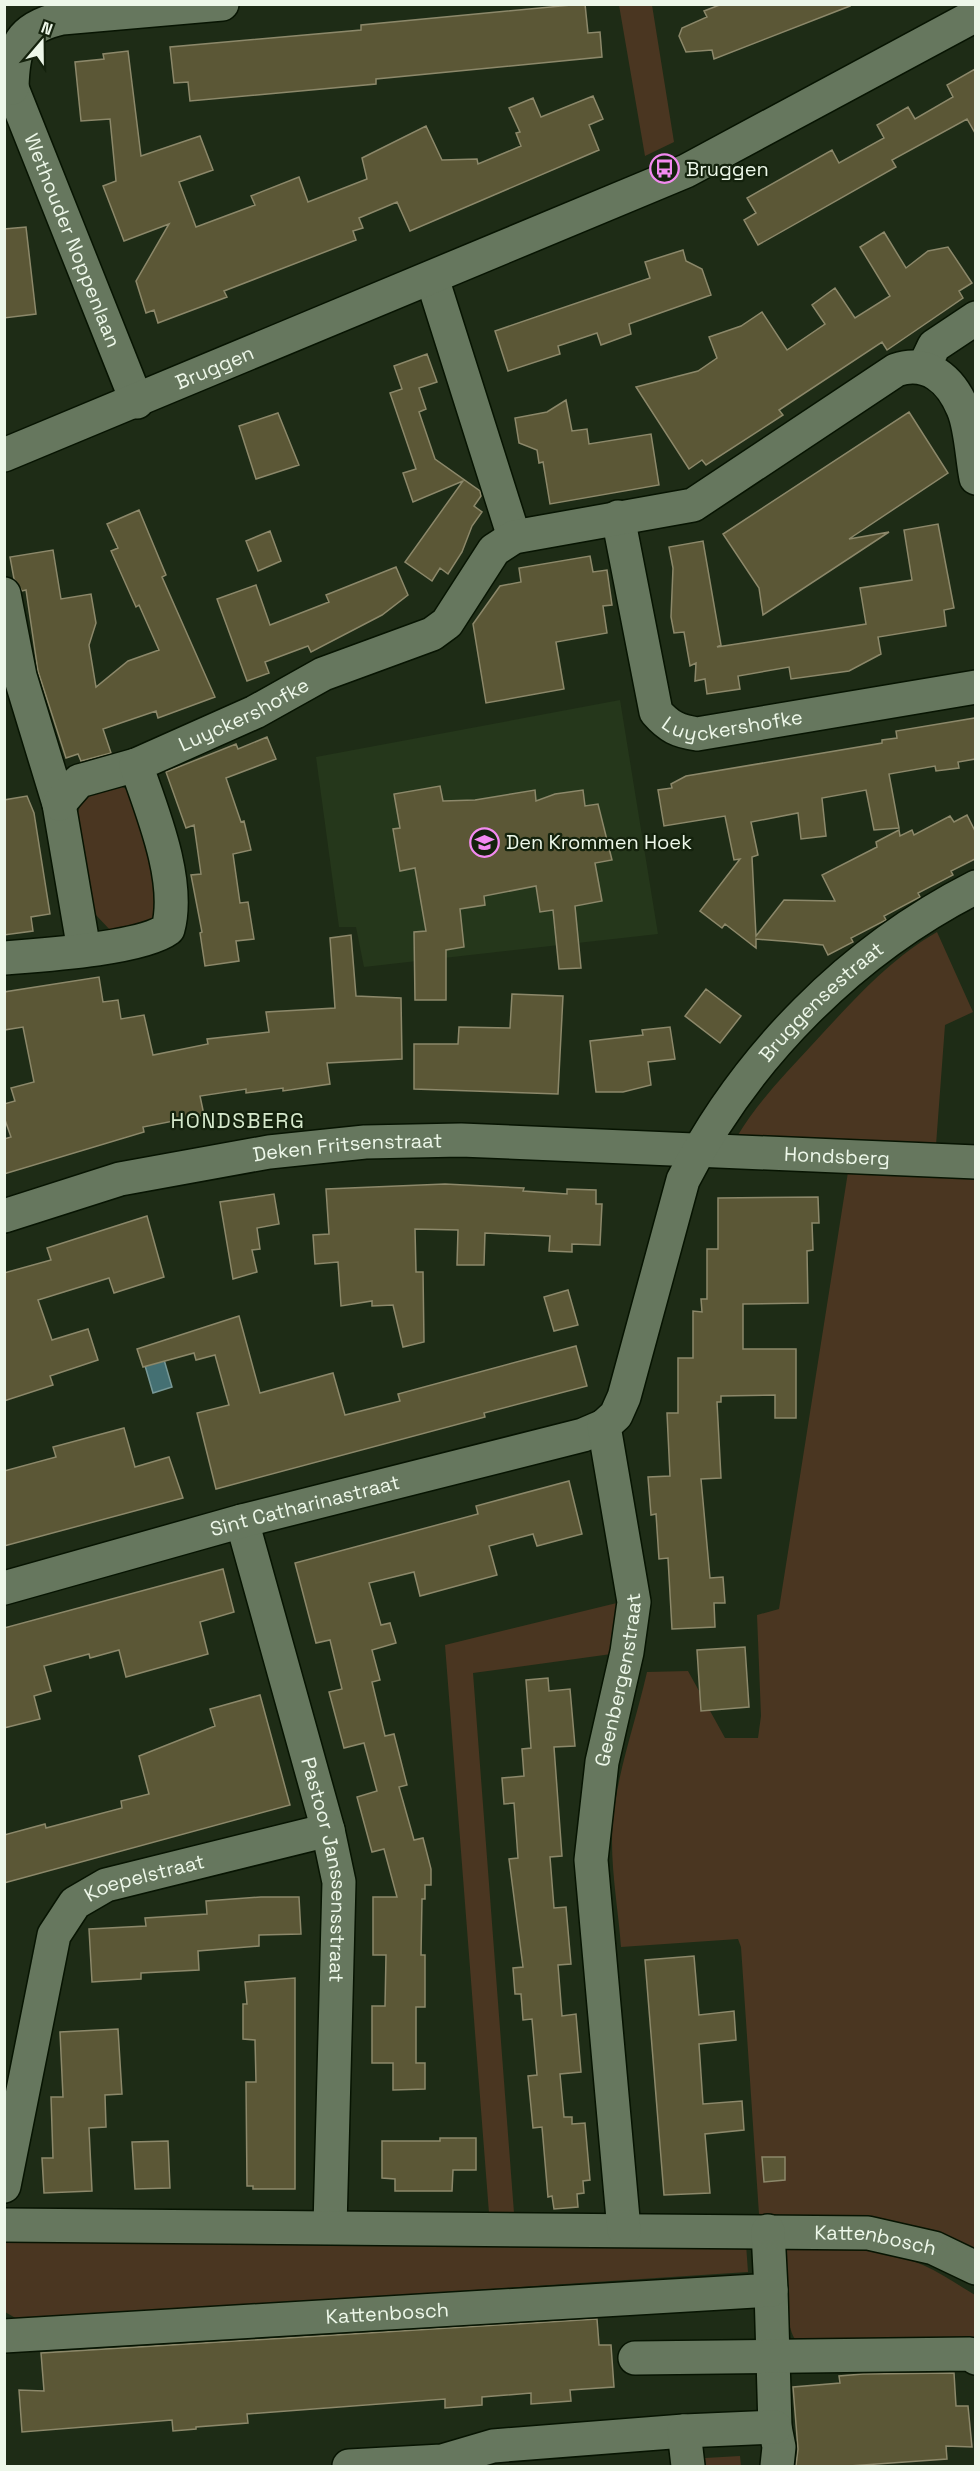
<svg xmlns="http://www.w3.org/2000/svg" width="980" height="2471" viewBox="0 0 980 2471" font-family="'Space Grotesk',sans-serif">
<style>
.built{fill:#25371b}
.green{fill:#4a3621}
.water{fill:#447073;stroke:#779896;stroke-width:1.5}
.building{fill:#5b5736;stroke:#8c886a;stroke-width:1.5}
.lines{fill:none;stroke-linecap:round;stroke-linejoin:round}
.minor-casing{stroke:#071402;stroke-width:36}
.minor{stroke:#66775e;stroke-width:33}
.labels{text-anchor:middle;dominant-baseline:central;stroke-width:4.5;stroke-linejoin:round;paint-order:stroke}
.poi-label{font-size:20px;fill:#edf7e9;stroke:#14220d;text-anchor:start}
.street-label{font-size:20px;fill:#edf7e9;stroke:#14220d}
.neighbourhood-label{font-size:21px;letter-spacing:1.5px;fill:#d6e9cc;stroke:#14220d}
</style>
<rect width="100%" height="100%" fill="#1e2c16"/>
<!-- built -->
<path class="built" d="M 620,700 L 658,934 L 364,967 L 356,927 L 339,927 L 316,757 Z"/>
<!-- green -->
<path class="green" d="M 619,5 L 652,5 L 674,142 L 645,156 Z
M 117,785 L 129,790 L 140,803 L 161,925 L 111,931 L 95,914 L 77,817 C 83,790 92,792 117,785 Z
M 937,932 L 973,1012 L 945,1025 L 936,1145 L 738,1135 C 758,1102 785,1074 811,1046 C 849,1005 888,960 937,932 Z
M 848,1172 L 975,1179 L 975,2260 L 872,2219 L 759,2214 L 741,1947 L 738,1939 L 621,1947 C 618,1905 609,1861 613,1819 C 618,1769 636,1721 647,1672 L 688,1671 L 725,1738 L 758,1738 L 761,1716 L 757,1615 L 779,1609 Z
M 625,1601 L 626,1652 L 473,1673 L 514,2213 L 489,2213 L 445,1645 Z
M 4,2241 L 746,2244 L 748,2272 L 19,2320 L 5,2312 Z
M 782,2245 C 830,2246 879,2246 923,2265 C 941,2273 958,2285 975,2295 L 975,2342 L 800,2346 C 782,2329 784,2270 782,2245 Z
M 740,2456 L 741,2466 L 706,2466 L 705,2458 Z"/>
<!-- water -->
<path class="water" d="M 160,1346 L 172,1387 L 153,1393 L 141,1352 Z"/>
<!-- building -->
<path class="building" d="M 582,4 L 585,4 L 588,33 L 600,32 L 602,57 L 376,79 L 376,84 L 190,101 L 188,82 L 174,83 L 170,47 L 361,30 L 361,25 Z
M 722,4 L 849,4 L 850,6 L 714,59 L 712,50 L 686,52 L 679,36 L 682,28 L 707,17 L 704,11 Z
M 128,51 L 141,156 L 200,136 L 213,170 L 179,182 L 196,227 L 255,205 L 251,196 L 299,177 L 308,202 L 367,179 L 362,158 L 426,126 L 442,160 L 477,159 L 478,164 L 521,146 L 516,133 L 520,132 L 509,108 L 533,98 L 541,117 L 593,96 L 603,119 L 589,125 L 599,150 L 410,231 L 397,202 L 359,218 L 363,228 L 353,231 L 356,240 L 224,291 L 227,297 L 158,323 L 154,310 L 146,313 L 136,281 L 169,224 L 124,241 L 103,186 L 116,181 L 110,119 L 81,121 L 75,62 L 104,59 L 103,54 Z
M 975,69 L 975,133 L 967,119 L 892,160 L 896,167 L 758,245 L 744,220 L 756,213 L 747,198 L 832,150 L 839,163 L 884,138 L 877,125 L 908,107 L 915,119 L 953,97 L 947,85 Z
M 26,227 L 36,314 L 4,318 L 4,229 Z
M 884,232 L 906,268 L 928,251 L 948,247 L 972,283 L 959,291 L 963,298 L 887,350 L 882,342 L 779,410 L 783,415 L 706,465 L 702,460 L 689,469 L 636,387 L 698,371 L 717,358 L 709,337 L 741,326 L 762,312 L 787,350 L 825,324 L 812,305 L 835,288 L 855,318 L 890,296 L 860,247 Z
M 683,250 L 686,261 L 702,269 L 711,295 L 629,324 L 631,334 L 601,345 L 597,333 L 558,346 L 560,354 L 508,371 L 495,331 L 650,278 L 645,262 Z
M 427,354 L 437,382 L 419,388 L 426,409 L 419,412 L 435,459 L 480,491 L 481,496 L 474,506 L 482,512 L 472,526 L 462,552 L 448,574 L 440,568 L 432,581 L 405,562 L 463,481 L 413,502 L 403,473 L 416,469 L 390,393 L 402,389 L 394,366 Z
M 566,400 L 572,431 L 587,429 L 589,444 L 651,434 L 659,485 L 550,504 L 543,462 L 539,463 L 537,450 L 519,443 L 515,418 L 547,412 Z
M 909,412 L 948,473 L 849,539 L 889,532 L 763,615 L 759,588 L 723,534 Z
M 278,413 L 299,465 L 256,479 L 239,426 Z
M 139,510 L 166,575 L 162,577 L 215,697 L 158,718 L 156,711 L 103,729 L 111,753 L 81,761 L 78,754 L 66,758 L 38,671 L 26,590 L 22,591 L 14,579 L 10,557 L 53,550 L 61,599 L 91,594 L 96,623 L 89,645 L 96,687 L 128,661 L 159,650 L 139,605 L 136,607 L 111,551 L 118,548 L 107,524 Z
M 938,524 L 954,608 L 944,610 L 946,626 L 878,637 L 881,654 L 849,671 L 791,679 L 789,667 L 738,676 L 740,689 L 707,694 L 705,679 L 695,681 L 696,663 L 690,666 L 684,632 L 674,633 L 671,617 L 673,568 L 669,547 L 703,541 L 721,645 L 717,647 L 866,624 L 860,588 L 912,580 L 904,530 Z
M 270,531 L 281,561 L 258,571 L 246,541 Z
M 590,556 L 593,572 L 607,570 L 612,605 L 603,606 L 607,633 L 556,642 L 564,689 L 486,703 L 473,624 L 500,586 L 521,582 L 519,568 Z
M 396,567 L 408,595 L 382,615 L 311,652 L 308,646 L 265,662 L 269,673 L 247,681 L 217,599 L 256,585 L 270,625 L 329,602 L 326,595 Z
M 975,718 L 975,759 L 958,762 L 959,768 L 936,771 L 935,766 L 889,774 L 899,828 L 874,830 L 866,790 L 822,798 L 826,836 L 801,839 L 798,813 L 751,822 L 758,855 L 752,857 L 756,936 L 784,900 L 835,901 L 822,875 L 877,847 L 876,842 L 899,830 L 900,836 L 912,830 L 914,835 L 950,816 L 954,822 L 967,815 L 975,831 L 975,859 L 951,871 L 953,875 L 918,893 L 920,897 L 884,916 L 886,920 L 851,938 L 853,942 L 828,955 L 823,945 L 794,942 L 756,939 L 756,948 L 725,924 L 722,928 L 700,911 L 740,859 L 734,860 L 725,816 L 664,826 L 658,790 L 672,788 L 671,784 L 686,776 L 882,743 L 882,740 L 897,738 L 896,731 Z
M 267,737 L 276,759 L 226,778 L 241,822 L 244,821 L 251,850 L 233,854 L 240,903 L 248,902 L 254,939 L 236,941 L 239,961 L 205,966 L 200,933 L 202,932 L 191,875 L 201,874 L 194,825 L 186,828 L 166,772 L 236,744 L 238,749 Z
M 440,786 L 443,801 L 475,800 L 535,790 L 536,801 L 555,794 L 583,790 L 585,806 L 598,804 L 612,860 L 595,863 L 602,901 L 575,906 L 581,968 L 559,969 L 553,910 L 540,912 L 536,886 L 484,896 L 485,905 L 460,909 L 464,947 L 446,950 L 446,1000 L 415,1000 L 414,932 L 426,931 L 415,868 L 400,871 L 393,829 L 400,828 L 394,794 Z
M 27,796 L 34,813 L 50,914 L 31,917 L 33,931 L 4,935 L 4,800 Z
M 351,935 L 356,996 L 401,998 L 402,1059 L 327,1063 L 330,1084 L 283,1091 L 283,1088 L 246,1093 L 246,1089 L 200,1096 L 204,1115 L 143,1127 L 144,1132 L 4,1174 L 4,1139 L 11,1137 L 4,1117 L 4,1104 L 15,1101 L 11,1088 L 34,1082 L 23,1027 L 4,1030 L 4,992 L 99,977 L 103,1002 L 118,1000 L 121,1019 L 144,1015 L 153,1055 L 208,1044 L 207,1039 L 269,1032 L 266,1012 L 335,1008 L 330,938 Z
M 706,989 L 741,1016 L 720,1043 L 685,1016 Z
M 512,994 L 563,996 L 558,1094 L 414,1089 L 414,1044 L 458,1044 L 459,1027 L 510,1028 Z
M 670,1027 L 675,1059 L 648,1062 L 651,1085 L 623,1092 L 596,1092 L 590,1041 L 643,1035 L 642,1030 Z
M 445,1184 L 524,1188 L 523,1191 L 567,1194 L 567,1189 L 596,1190 L 596,1204 L 602,1204 L 600,1245 L 572,1244 L 572,1252 L 549,1251 L 550,1236 L 485,1233 L 484,1265 L 457,1265 L 458,1230 L 415,1229 L 416,1272 L 423,1272 L 424,1342 L 403,1347 L 393,1305 L 372,1306 L 372,1301 L 341,1306 L 338,1262 L 315,1264 L 313,1235 L 329,1234 L 326,1189 Z
M 274,1194 L 279,1224 L 257,1228 L 260,1249 L 252,1250 L 257,1272 L 233,1279 L 220,1202 Z
M 818,1197 L 819,1223 L 812,1223 L 813,1250 L 807,1251 L 808,1303 L 743,1304 L 743,1349 L 796,1349 L 796,1418 L 775,1418 L 775,1395 L 721,1396 L 721,1402 L 717,1402 L 721,1478 L 701,1479 L 710,1578 L 723,1577 L 725,1603 L 714,1603 L 715,1627 L 672,1629 L 668,1558 L 659,1559 L 656,1514 L 651,1515 L 648,1477 L 670,1476 L 667,1413 L 678,1413 L 678,1358 L 693,1358 L 693,1311 L 702,1312 L 701,1299 L 707,1299 L 707,1249 L 718,1249 L 718,1198 Z
M 147,1216 L 164,1277 L 114,1293 L 109,1278 L 38,1300 L 52,1340 L 88,1329 L 98,1360 L 50,1376 L 53,1385 L 4,1401 L 4,1273 L 51,1260 L 47,1248 Z
M 568,1290 L 578,1325 L 554,1331 L 544,1297 Z
M 239,1316 L 260,1393 L 333,1373 L 345,1415 L 400,1401 L 398,1394 L 576,1346 L 587,1386 L 484,1413 L 485,1417 L 216,1489 L 197,1413 L 229,1405 L 215,1355 L 196,1360 L 194,1353 L 143,1367 L 137,1349 Z
M 124,1428 L 135,1467 L 169,1457 L 183,1498 L 4,1546 L 4,1471 L 56,1457 L 53,1447 Z
M 569,1481 L 582,1534 L 537,1546 L 533,1534 L 489,1546 L 497,1575 L 420,1596 L 414,1572 L 369,1583 L 381,1625 L 390,1623 L 396,1643 L 372,1650 L 380,1680 L 372,1682 L 385,1736 L 394,1734 L 407,1785 L 399,1787 L 414,1840 L 423,1838 L 431,1869 L 431,1885 L 425,1885 L 425,1899 L 422,1899 L 421,1955 L 425,1955 L 425,2007 L 416,2007 L 416,2063 L 425,2063 L 425,2089 L 393,2090 L 393,2063 L 372,2063 L 372,2006 L 385,2006 L 386,1955 L 373,1955 L 373,1897 L 397,1897 L 384,1849 L 372,1852 L 357,1797 L 377,1791 L 364,1743 L 344,1748 L 329,1692 L 342,1689 L 330,1640 L 316,1643 L 295,1563 L 478,1514 L 476,1506 Z
M 223,1569 L 234,1612 L 200,1622 L 208,1654 L 126,1677 L 119,1650 L 90,1658 L 89,1654 L 44,1666 L 51,1691 L 34,1696 L 40,1719 L 4,1728 L 4,1628 Z
M 745,1647 L 749,1707 L 701,1711 L 697,1650 Z
M 548,1678 L 549,1691 L 570,1689 L 575,1746 L 554,1747 L 562,1856 L 550,1857 L 554,1908 L 566,1907 L 571,1964 L 558,1965 L 562,2016 L 576,2014 L 581,2072 L 560,2074 L 564,2117 L 572,2117 L 572,2124 L 585,2123 L 590,2180 L 583,2181 L 584,2193 L 577,2194 L 578,2207 L 554,2209 L 552,2196 L 548,2197 L 542,2127 L 533,2128 L 528,2076 L 537,2075 L 532,2019 L 523,2020 L 521,1994 L 515,1994 L 513,1968 L 523,1967 L 509,1859 L 518,1858 L 514,1803 L 504,1804 L 502,1778 L 524,1776 L 522,1749 L 531,1748 L 526,1680 Z
M 260,1695 L 290,1805 L 4,1883 L 4,1835 L 45,1824 L 46,1828 L 122,1808 L 121,1801 L 149,1794 L 139,1756 L 215,1726 L 210,1709 Z
M 261,1897 L 299,1897 L 301,1934 L 259,1935 L 259,1946 L 198,1951 L 199,1970 L 141,1973 L 141,1979 L 92,1982 L 89,1929 L 146,1926 L 145,1918 L 207,1914 L 206,1901 Z
M 694,1956 L 699,2015 L 734,2011 L 736,2040 L 699,2044 L 703,2104 L 742,2101 L 744,2130 L 705,2134 L 710,2193 L 664,2195 L 645,1960 Z
M 295,1978 L 295,2189 L 253,2189 L 253,2186 L 247,2186 L 246,2082 L 256,2082 L 255,2040 L 243,2039 L 243,2004 L 247,2004 L 245,1982 Z
M 118,2029 L 122,2094 L 105,2095 L 106,2127 L 89,2128 L 92,2191 L 44,2193 L 42,2158 L 53,2158 L 51,2097 L 63,2097 L 60,2032 Z
M 440,2138 L 476,2138 L 476,2170 L 453,2170 L 452,2191 L 395,2191 L 395,2179 L 382,2178 L 382,2141 L 440,2141 Z
M 168,2141 L 170,2188 L 135,2189 L 132,2142 Z
M 762,2157 L 785,2157 L 785,2180 L 764,2182 Z
M 597,2319 L 599,2345 L 611,2345 L 614,2387 L 570,2390 L 571,2401 L 531,2404 L 531,2393 L 482,2397 L 482,2405 L 445,2408 L 445,2399 L 247,2414 L 248,2423 L 196,2427 L 196,2429 L 173,2431 L 172,2420 L 22,2432 L 19,2390 L 44,2391 L 41,2353 Z
M 954,2373 L 956,2406 L 968,2406 L 972,2447 L 946,2446 L 947,2459 L 849,2466 L 796,2466 L 798,2449 L 793,2387 L 840,2383 L 839,2376 L 863,2374 Z"/>
<g class="lines">
<defs>
<g id="minor">
<path id="s1" d="M 4,88 L 12,88 L 137,402"/>
<path d="M 12,88 C 13,46 19,28 62,18 L 222,4"/>
<path d="M 432,278 L 514,537"/>
<path d="M 924,367 L 934,346 L 976,318"/>
<path id="s2" d="M 4,455 L 686,171 L 976,15"/>
<path id="s3" d="M 618,517 L 656,712 C 669,727 678,731 697,734 L 976,687"/>
<path d="M 4,594 L 20,676 L 59,804 L 84,950"/>
<path d="M 59,804 L 79,781 L 136,765"/>
<path id="s4" d="M 4,958 C 42,955 141,949 168,929 C 181,881 152,811 136,765 L 255,712 L 323,674 L 432,634 L 447,623 L 494,550 L 514,537 L 693,505 L 896,370 C 928,359 951,380 963,409 C 971,427 972,459 976,478"/>
<path id="s5" d="M 4,1216 L 120,1179 L 269,1152 L 365,1142 L 461,1140 L 976,1162"/>
<path id="s6" d="M 242,1521 L 328,1830 L 339,1882 L 330,2227"/>
<path id="s7" d="M 4,1588 L 242,1521 L 583,1435 L 604,1426"/>
<path id="s8" d="M 4,2186 L 54,1935 L 75,1903 L 106,1885 L 328,1830"/>
<path id="s9" d="M 4,2225 L 868,2233 L 934,2248 L 976,2268"/>
<path id="s10" d="M 624,2230 L 591,1860 L 602,1762 L 627,1652 L 634,1602 L 604,1426 L 616,1415 L 624,1397 L 683,1180 C 746,1056 852,950 976,887"/>
<path d="M 771,2290 L 775,2427 L 779,2447 L 777,2466"/>
<path id="s11" d="M 4,2336 L 771,2290 L 768,2231"/>
<path d="M 635,2358 L 970,2354 L 976,2358"/>
<path d="M 349,2466 L 442,2461 L 493,2446 L 684,2431"/>
<path d="M 688,2466 L 684,2431 L 775,2427"/>
</g>
</defs>
<!-- minor casing -->
<use href="#minor" class="minor-casing"/>
<!-- minor -->
<use href="#minor" class="minor"/>
</g>
<!-- icons -->
<defs>
<symbol id="bus-ring" viewBox="-11 -11 22 22"><circle r="9.5" fill="#14220d" stroke="#f38af1" stroke-width="1.5"/><path d="M-5-6H5V4H4V6H2V4H-2V6H-4V4H-5ZM-3.5-4V0h7V-4ZM-3.5 1.2v1.5H-2V1.2ZM2 1.2v1.5H3.5V1.2Z" fill="#f38af1"/></symbol>
<symbol id="school-ring" viewBox="-11 -11 22 22"><circle r="9.5" fill="#14220d" stroke="#f38af1" stroke-width="1.5"/><path d="M0-5L7-2L0 1L-7-2ZM-4 1L0 2.5L4 1V4Q0 6-4 4Z" fill="#f38af1"/></symbol>
</defs>
<g fill-rule="evenodd">
<use href="#bus-ring" x="648" y="152" width="33" height="33"/>
<use href="#school-ring" x="468" y="826" width="33" height="33"/>
</g>
<g class="labels">
<!-- poi labels -->
<g class="poi-label">
<text x="686" y="169">Bruggen</text>
<text x="506" y="842">Den Krommen Hoek</text>
</g>
<!-- street labels -->
<g class="street-label">
<text stroke="none"><textPath href="#s1" startOffset="172">Wethouder Noppenlaan</textPath></text>
<text stroke="none"><textPath href="#s2" startOffset="228">Bruggen</textPath></text>
<text stroke="none"><textPath href="#s4" startOffset="456">Luyckershofke</textPath></text>
<text stroke="none"><textPath href="#s3" startOffset="282">Luyckershofke</textPath></text>
<text stroke="none"><textPath href="#s10" startOffset="1300">Bruggensestraat</textPath></text>
<text stroke="none"><textPath href="#s5" startOffset="352">Deken Fritsenstraat</textPath></text>
<text stroke="none"><textPath href="#s5" startOffset="842">Hondsberg</textPath></text>
<text stroke="none"><textPath href="#s7" startOffset="312">Sint Catharinastraat</textPath></text>
<text stroke="none"><textPath href="#s10" startOffset="554">Geenbergenstraat</textPath></text>
<text stroke="none"><textPath href="#s6" startOffset="360">Pastoor Janssensstraat</textPath></text>
<text stroke="none"><textPath href="#s8" startOffset="369">Koepelstraat</textPath></text>
<text stroke="none"><textPath href="#s9" startOffset="872">Kattenbosch</textPath></text>
<text stroke="none"><textPath href="#s11" startOffset="384">Kattenbosch</textPath></text>
</g>
<!-- neighbourhood labels -->
<g class="neighbourhood-label">
<text x="238" y="1120">HONDSBERG</text>
</g>
</g>
<!-- border -->
<rect width="980" height="2471" fill="none" stroke="#edf7e9" stroke-width="12"/>
<!-- north arrow -->
<g transform="translate(42 42) rotate(20)" stroke="#14220d" stroke-width="4.5" paint-order="stroke">
<path d="M0-4.5L10 22L0 15L-10 22Z" fill="#edf7e9"/>
<text y="-9" font-size="16" font-weight="bold" text-anchor="middle" fill="#edf7e9">N</text>
</g>
</svg>
